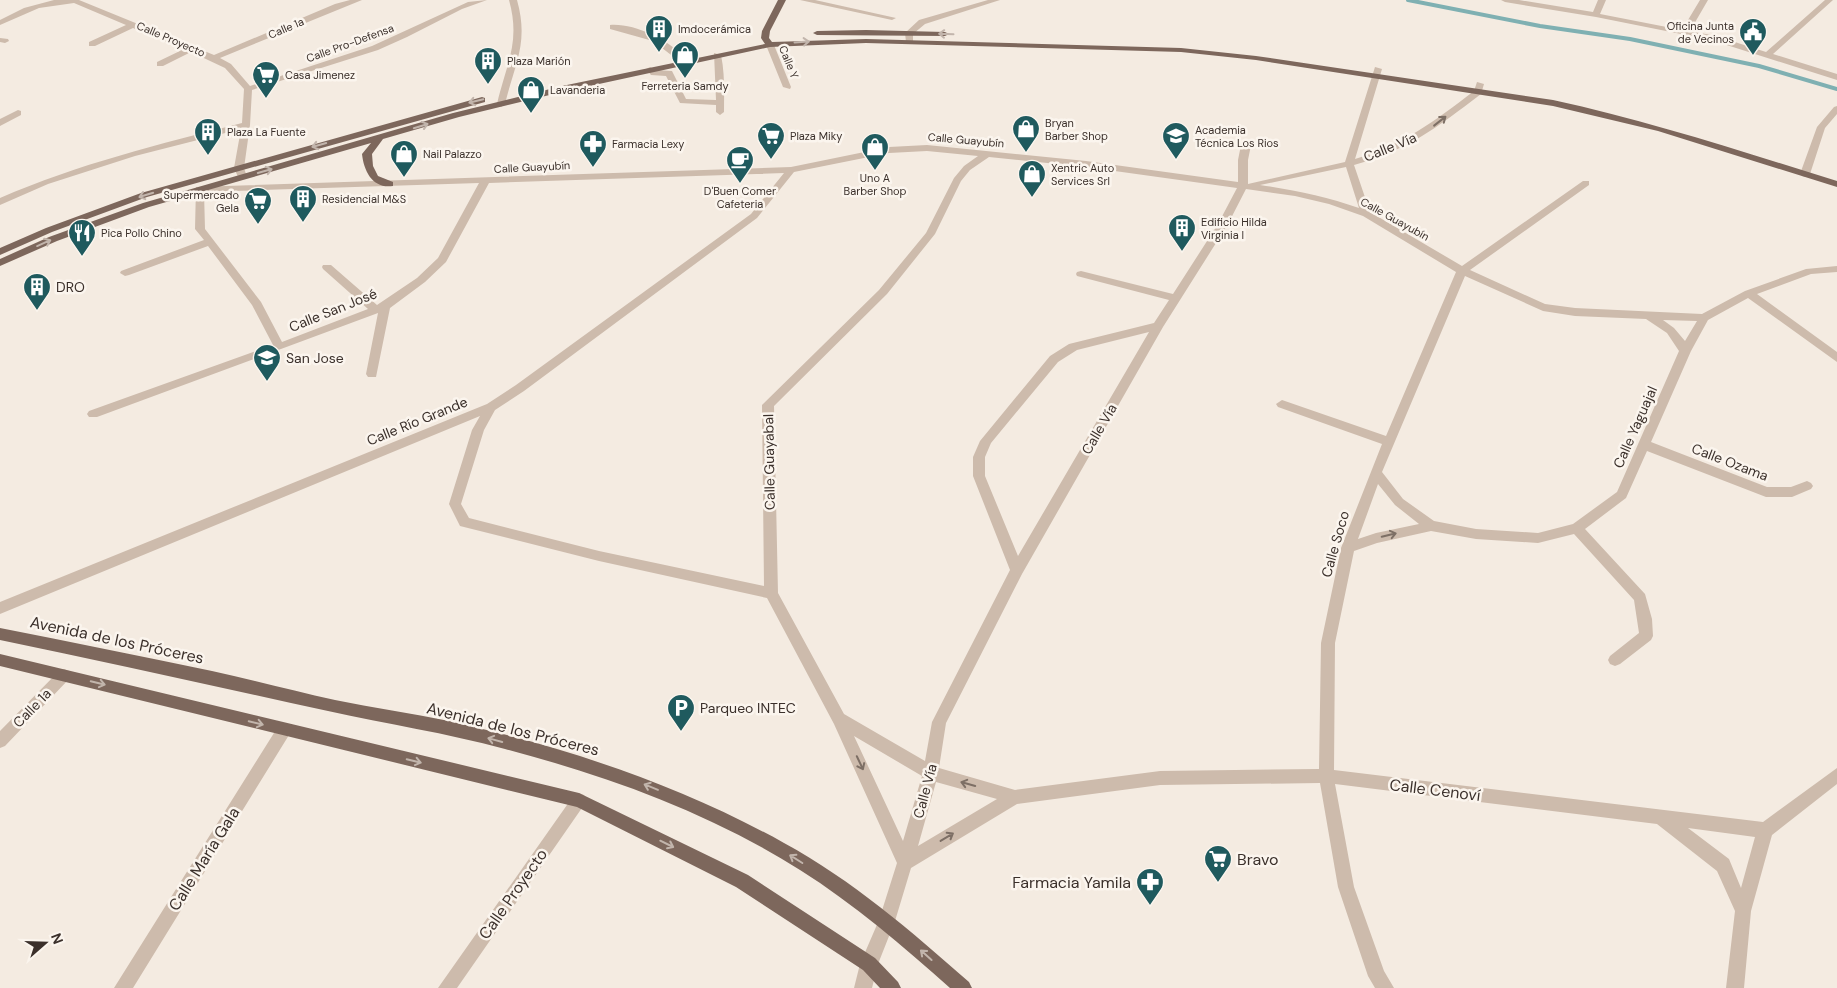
<svg xmlns="http://www.w3.org/2000/svg" width="1837" height="988" viewBox="0 0 1837 988" font-family="'DM Sans',sans-serif">
<style>
.lines{fill:none;stroke-linecap:round;stroke-linejoin:round}
.stream{stroke:#7fb0b2;stroke-width:4}
.minor{fill:#cdbbac;fill-rule:evenodd}
.major{fill:#7d675c;fill-rule:evenodd}
.oneway{stroke:#c2b5ac}
.oneway2{stroke:#7d6f65}
.labels{text-anchor:middle;dominant-baseline:central;stroke-width:5;stroke-linejoin:round;paint-order:stroke}
.far-poi-label{font-size:11px;fill:#3b302b;stroke:#fbf5ee;text-anchor:start}
.far-street-label{font-size:11px;fill:#3b302b;stroke:#fbf5ee}
.street-label{font-size:14px;fill:#3b302b;stroke:#fbf5ee}
.poi-label{font-size:14px;fill:#3b302b;stroke:#fbf5ee;text-anchor:start}
.near-street-label{font-size:16px;fill:#3b302b;stroke:#fbf5ee}
.near-poi-label{font-size:16px;fill:#3b302b;stroke:#fbf5ee;text-anchor:start}
</style>
<rect width="100%" height="100%" fill="#f4ebe1"/>
<g class="lines">
<!-- stream -->
<path class="stream" d="M 1408,0 L 1540,26 L 1630,39 L 1759,66 L 1837,89"/>
<!-- minor -->
<path class="minor" d="M 54,0 L 79,0 L 214,55 L 335,4 L 350,0 L 362,0 L 220,58 L 231,64 L 250,86 L 372,46 L 468,2 L 487,0 L 462,9 L 407,37 L 378,50 L 252,90 L 250,125 L 244,168 L 247,177 L 245,179 L 239,179 L 234,168 L 241,129 L 135,156 L 48,184 L 0,205 L 0,198 C 78,164 160,144 242,123 L 244,89 L 225,68 L 191,52 L 163,66 L 157,66 L 157,62 L 184,49 L 133,28 L 95,46 L 89,46 L 89,42 L 126,25 L 74,3 L 39,8 L 0,25 L 0,20 L 24,8 Z
M 509,0 L 517,0 C 529,43 515,63 505,104 L 501,107 L 497,104 C 506,64 521,43 509,0 Z
M 800,0 L 815,0 L 896,18 L 892,20 Z
M 988,0 L 1000,0 L 925,24 L 913,34 L 913,44 L 906,42 L 905,33 L 919,20 Z
M 1501,0 L 1519,0 L 1593,12 L 1598,0 L 1606,0 L 1600,14 L 1682,30 L 1700,0 L 1708,0 L 1690,31 L 1716,36 L 1766,52 L 1825,0 L 1833,0 L 1773,54 L 1837,74 L 1837,80 L 1711,40 L 1596,17 L 1505,2 Z
M 610,25 C 633,23 668,39 682,56 L 675,58 L 653,41 L 610,29 Z
M 0,38 L 8,39 L 9,41 L 5,43 L 0,42 Z
M 767,43 L 774,45 L 791,87 L 790,89 L 783,87 L 766,45 Z
M 714,53 L 721,55 C 725,74 724,93 724,112 L 720,115 L 716,112 L 716,105 L 680,103 L 666,76 L 651,75 L 646,69 L 650,67 L 656,70 L 672,71 L 686,99 L 716,100 Z
M 1375,67 L 1382,69 L 1355,159 C 1403,145 1435,121 1474,91 L 1477,82 L 1484,84 L 1481,94 C 1436,128 1410,149 1354,165 L 1370,212 L 1462,266 L 1583,181 L 1589,181 L 1589,185 L 1470,270 L 1545,304 L 1575,308 L 1702,314 L 1745,291 L 1806,269 L 1837,266 L 1837,272 L 1811,274 L 1757,294 L 1837,352 L 1837,362 L 1748,298 L 1708,320 L 1691,351 L 1651,442 L 1767,487 L 1791,487 L 1807,481 L 1811,483 L 1813,486 L 1811,489 L 1792,497 L 1766,497 L 1647,451 L 1626,498 L 1585,529 L 1645,594 L 1652,619 L 1653,636 L 1651,640 L 1620,664 L 1615,666 L 1610,664 L 1608,660 L 1610,656 L 1639,633 L 1634,600 L 1574,534 L 1538,543 L 1476,539 L 1431,531 L 1377,543 L 1354,551 L 1335,643 L 1334,770 L 1763,822 L 1837,768 L 1837,784 L 1772,835 L 1751,911 L 1744,988 L 1726,988 L 1735,911 L 1717,871 L 1657,824 L 1335,784 L 1354,887 L 1384,971 L 1394,988 L 1375,988 L 1368,976 L 1338,887 L 1320,783 L 1160,785 L 1017,804 L 911,868 L 895,921 L 878,964 L 872,988 L 854,988 L 860,964 L 879,920 L 897,863 L 834,724 L 767,598 L 599,561 L 460,526 L 449,504 L 472,430 L 480,416 L 0,614 L 0,602 L 487,404 L 516,385 L 751,214 L 784,173 L 489,183 L 446,262 L 425,282 L 390,308 L 376,377 L 368,377 L 366,374 L 378,313 L 97,417 L 89,417 L 87,414 L 89,411 L 273,345 L 252,305 L 208,246 L 129,275 L 125,276 L 120,273 L 121,271 L 204,240 L 195,229 L 196,187 L 791,167 L 889,147 L 927,145 L 1086,161 L 1238,182 L 1238,160 L 1241,145 L 1246,142 L 1251,145 L 1248,160 L 1248,184 L 1345,162 ZM 927,151 L 978,156 L 964,166 L 954,178 L 926,233 L 879,290 L 762,405 L 764,586 L 599,551 L 469,518 L 461,504 L 484,430 L 495,410 L 524,391 L 757,218 L 794,172 L 889,153 ZM 989,157 L 1086,167 L 1237,188 L 1218,224 L 1173,294 L 1081,271 L 1077,272 L 1076,274 L 1077,276 L 1169,300 L 1154,323 L 1069,344 L 1050,356 L 980,441 L 973,457 L 973,476 L 1010,570 L 932,722 L 925,761 L 844,714 L 778,593 L 774,406 L 887,294 L 935,234 L 961,181 L 970,170 ZM 1346,167 L 1359,208 C 1327,197 1294,190 1260,185 ZM 479,183 L 438,258 L 417,278 L 377,305 L 331,265 L 323,265 L 322,267 L 323,269 L 368,309 L 282,342 L 261,302 L 205,229 L 204,192 ZM 1246,189 L 1295,196 L 1329,204 L 1363,216 L 1456,272 L 1386,436 L 1282,400 L 1276,404 L 1278,407 L 1382,444 L 1341,548 L 1321,643 L 1319,769 L 1160,771 L 1015,790 L 939,768 L 946,723 L 1022,574 L 1163,327 L 1228,224 ZM 1465,276 L 1543,311 L 1575,316 L 1646,319 L 1667,333 L 1679,351 L 1617,492 L 1573,524 L 1538,533 L 1476,529 L 1434,521 L 1403,499 L 1382,472 ZM 1663,320 L 1697,321 L 1685,341 L 1674,328 ZM 1149,332 L 1018,556 L 985,476 L 985,457 L 991,443 L 1058,362 L 1077,350 ZM 1378,484 L 1395,505 L 1419,524 L 1376,533 L 1358,539 ZM 854,736 L 922,776 L 903,841 ZM 936,782 L 997,799 L 918,846 ZM 1688,828 L 1755,837 L 1741,888 L 1729,859 Z
M 1837,106 L 1837,114 L 1825,128 L 1810,174 L 1805,177 L 1802,176 L 1800,174 L 1817,127 L 1834,107 Z
M 18,110 L 21,111 L 21,115 L 0,126 L 0,119 Z
M 64,669 L 69,671 L 71,675 L 69,679 L 5,746 L 0,748 L 0,731 L 59,671 Z
M 284,723 L 289,725 L 291,730 L 289,735 L 133,988 L 114,988 L 279,725 Z
M 579,793 L 584,795 L 587,800 L 584,805 L 457,988 L 438,988 L 574,795 Z"/>
<!-- major -->
<path class="major" d="M 778,0 L 786,0 L 770,31 L 769,38 L 772,42 L 866,39 L 1181,48 L 1256,56 L 1553,100 C 1650,121 1743,152 1837,181 L 1837,187 L 1658,131 L 1553,106 L 1256,60 L 1181,52 L 866,43 L 770,47 L 562,92 L 459,117 L 383,139 L 372,154 L 373,166 L 378,176 L 393,182 L 393,186 C 373,189 364,172 362,154 L 371,143 L 149,207 L 57,241 L 0,266 L 0,259 L 49,237 L 143,203 L 453,113 L 562,86 L 765,44 L 761,38 L 762,31 Z
M 866,30 L 945,32 L 949,34 L 945,36 L 817,35 L 813,33 L 817,31 Z
M 482,97 L 485,98 L 485,102 L 147,197 L 52,232 L 0,255 L 0,248 L 46,228 L 141,193 Z
M 0,628 C 71,642 141,656 212,671 C 253,680 294,691 335,700 C 373,708 411,713 449,721 C 565,747 680,785 784,843 C 852,880 911,931 969,982 L 972,988 L 950,988 C 903,946 854,904 800,870 C 710,813 608,776 505,749 C 446,733 387,724 328,711 C 219,687 110,663 0,640 Z
M 0,654 L 579,793 L 748,875 L 875,958 L 898,982 L 901,988 L 880,988 L 863,970 L 736,887 L 577,807 L 0,666 Z"/>
</g>
<!-- one-way arrows -->
<defs><path id="oneway-shaft" d="M-6 0H5M1.5-3L5.5 0L1.5 3" fill="none" stroke-width="1.6" stroke-linecap="round" stroke-linejoin="round" transform="scale(1.25)"/></defs>
<g class="oneway">
<use href="#oneway-shaft" transform="translate(946 34) rotate(-178)"/>
<use href="#oneway-shaft" transform="translate(802 42) rotate(-4)"/>
<use href="#oneway-shaft" transform="translate(476 101) rotate(166)"/>
<use href="#oneway-shaft" transform="translate(421 126) rotate(-17)"/>
<use href="#oneway-shaft" transform="translate(319 145) rotate(164)"/>
<use href="#oneway-shaft" transform="translate(265 171) rotate(-16)"/>
<use href="#oneway-shaft" transform="translate(146 195) rotate(163)"/>
<use href="#oneway-shaft" transform="translate(44 243) rotate(-24)"/>
<use href="#oneway-shaft" transform="translate(98 683) rotate(14)"/>
<use href="#oneway-shaft" transform="translate(256 723) rotate(14)"/>
<use href="#oneway-shaft" transform="translate(495 740) rotate(-165)"/>
<use href="#oneway-shaft" transform="translate(414 761) rotate(14)"/>
<use href="#oneway-shaft" transform="translate(651 787) rotate(-158)"/>
<use href="#oneway-shaft" transform="translate(667 844) rotate(26)"/>
<use href="#oneway-shaft" transform="translate(796 859) rotate(-148)"/>
<use href="#oneway-shaft" transform="translate(926 955) rotate(-138)"/>
</g>
<g class="oneway2">
<use href="#oneway-shaft" transform="translate(1440 121) rotate(-38)"/>
<use href="#oneway-shaft" transform="translate(1389 535) rotate(-14)"/>
<use href="#oneway-shaft" transform="translate(860 763) rotate(65)"/>
<use href="#oneway-shaft" transform="translate(968 784) rotate(-164)"/>
<use href="#oneway-shaft" transform="translate(947 837) rotate(-31)"/>
</g>
<!-- icons -->
<defs>
<symbol id="building-pin" viewBox="-11 -11 22 30"><path d="M0 17L-7.5 6A9.5 9.5 0 1 1 7.5 6Z" fill="#1f5a5e" stroke="#fbf5ee"/><path d="M-4-6H4V6H1V3H-1V6H-4ZM-2.5-4.3h1.7v1.8h-1.7ZM.8-4.3h1.7v1.8H.8ZM-2.5-1h1.7V.8h-1.7ZM.8-1h1.7V.8H.8Z" fill="#fff"/></symbol>
<symbol id="civic-pin" viewBox="-11 -11 22 30"><path d="M0 17L-7.5 6A9.5 9.5 0 1 1 7.5 6Z" fill="#1f5a5e" stroke="#fbf5ee"/><path d="M-.6-6.5H3V-4.5H.6V-3L4-1V1h2V6H-6V1h2V-1L-.6-3ZM-1.2 2.5V6h2.4V2.5Z" fill="#fff"/></symbol>
<symbol id="shop-pin" viewBox="-11 -11 22 30"><path d="M0 17L-7.5 6A9.5 9.5 0 1 1 7.5 6Z" fill="#1f5a5e" stroke="#fbf5ee"/><path d="M-5-2.5h2.3a2.7 3.5 0 0 1 5.4 0H5L5.5 6h-11ZM-1.5-2.5h3a1.5 2.3 0 0 0-3 0Z" fill="#fff"/></symbol>
<symbol id="supermarket-pin" viewBox="-11 -11 22 30"><path d="M0 17L-7.5 6A9.5 9.5 0 1 1 7.5 6Z" fill="#1f5a5e" stroke="#fbf5ee"/><path d="M-6-5.5h2.5l.6 2H6L4.5 2H-2.5L-4.4-4H-6ZM-1.5 3.2a1.3 1.3 0 1 0 .1 0ZM3 3.2a1.3 1.3 0 1 0 .1 0Z" fill="#fff"/></symbol>
<symbol id="school-pin" viewBox="-11 -11 22 30"><path d="M0 17L-7.5 6A9.5 9.5 0 1 1 7.5 6Z" fill="#1f5a5e" stroke="#fbf5ee"/><path d="M0-5L7-2L0 1L-7-2ZM-4 1L0 2.5L4 1V4Q0 6-4 4Z" fill="#fff"/></symbol>
<symbol id="pharmacy-pin" viewBox="-11 -11 22 30"><path d="M0 17L-7.5 6A9.5 9.5 0 1 1 7.5 6Z" fill="#1f5a5e" stroke="#fbf5ee"/><path d="M-2-6h4v4h4v4h-4v4h-4v-4h-4v-4h4Z" fill="#fff"/></symbol>
<symbol id="cafe-pin" viewBox="-11 -11 22 30"><path d="M0 17L-7.5 6A9.5 9.5 0 1 1 7.5 6Z" fill="#1f5a5e" stroke="#fbf5ee"/><path d="M-5.5-4.5H6V0H3Q3 3.5 0 3.5H-2.5Q-5.5 3.5-5.5 0ZM3-3.2v2h1.7v-2ZM-6 4.5H4V6H-6Z" fill="#fff"/></symbol>
<symbol id="restaurant-pin" viewBox="-11 -11 22 30"><path d="M0 17L-7.5 6A9.5 9.5 0 1 1 7.5 6Z" fill="#1f5a5e" stroke="#fbf5ee"/><path d="M-5-6h1v4h1v-4h1v4h1v-4h1v5L-1.5 .5V6h-2V.5L-5-1ZM5-6V6H3V1.5H1.5Q1.5-4 5-6Z" fill="#fff"/></symbol>
<symbol id="parking-pin" viewBox="-11 -11 22 30"><path d="M0 17L-7.5 6A9.5 9.5 0 1 1 7.5 6Z" fill="#1f5a5e" stroke="#fbf5ee"/><path d="M-3.5-5.5H1a3.5 3.5 0 0 1 0 7H-1V5.5H-3.5ZM-1-3.4V-.6H.8a1.4 1.4 0 0 0 0-2.8Z" fill="#fff"/></symbol>
</defs>
<g fill-rule="evenodd">
<use href="#building-pin" x="643" y="13" width="32" height="43"/>
<use href="#civic-pin" x="1737" y="16" width="32" height="43"/>
<use href="#shop-pin" x="669" y="39" width="32" height="43"/>
<use href="#building-pin" x="472" y="45" width="32" height="43"/>
<use href="#supermarket-pin" x="250" y="59" width="32" height="43"/>
<use href="#shop-pin" x="515" y="74" width="32" height="43"/>
<use href="#shop-pin" x="1010" y="113" width="32" height="43"/>
<use href="#building-pin" x="192" y="116" width="32" height="43"/>
<use href="#supermarket-pin" x="755" y="120" width="32" height="43"/>
<use href="#school-pin" x="1160" y="120" width="32" height="43"/>
<use href="#pharmacy-pin" x="577" y="128" width="32" height="43"/>
<use href="#shop-pin" x="859" y="131" width="32" height="43"/>
<use href="#shop-pin" x="388" y="138" width="32" height="43"/>
<use href="#cafe-pin" x="724" y="144" width="32" height="43"/>
<use href="#shop-pin" x="1016" y="158" width="32" height="43"/>
<use href="#building-pin" x="287" y="183" width="32" height="43"/>
<use href="#supermarket-pin" x="242" y="185" width="32" height="43"/>
<use href="#building-pin" x="1166" y="212" width="32" height="43"/>
<use href="#restaurant-pin" x="66" y="217" width="32" height="43"/>
<use href="#building-pin" x="21" y="271" width="32" height="43"/>
<use href="#school-pin" x="251" y="342" width="32" height="43"/>
<use href="#parking-pin" x="665" y="692" width="32" height="43"/>
<use href="#supermarket-pin" x="1202" y="843" width="32" height="43"/>
<use href="#pharmacy-pin" x="1134" y="866" width="32" height="43"/>
</g>
<g class="labels">
<!-- far-poi labels -->
<g class="far-poi-label">
<text x="1734" y="26" text-anchor="end">Oficina Junta<tspan x="1734" dy="13">de Vecinos</tspan></text>
<text x="678" y="29">Imdocerámica</text>
<text x="507" y="61">Plaza Marión</text>
<text x="285" y="75">Casa Jimenez</text>
<text x="685" y="86" text-anchor="middle">Ferreteria Samdy</text>
<text x="550" y="90">Lavanderia</text>
<text x="1045" y="123">Bryan<tspan x="1045" dy="13">Barber Shop</tspan></text>
<text x="1195" y="130">Academia<tspan x="1195" dy="13">Técnica Los Rios</tspan></text>
<text x="227" y="132">Plaza La Fuente</text>
<text x="790" y="136">Plaza Miky</text>
<text x="612" y="144">Farmacia Lexy</text>
<text x="423" y="154">Nail Palazzo</text>
<text x="1051" y="168">Xentric Auto<tspan x="1051" dy="13">Services Srl</tspan></text>
<text x="875" y="178" text-anchor="middle">Uno A<tspan x="875" dy="13">Barber Shop</tspan></text>
<text x="740" y="191" text-anchor="middle">D'Buen Comer<tspan x="740" dy="13">Cafeteria</tspan></text>
<text x="239" y="195" text-anchor="end">Supermercado<tspan x="239" dy="13">Gela</tspan></text>
<text x="322" y="199">Residencial M&amp;S</text>
<text x="1201" y="222">Edificio Hilda<tspan x="1201" dy="13">Virginia I</tspan></text>
<text x="101" y="233">Pica Pollo Chino</text>
</g>
<!-- far-street labels -->
<g class="far-street-label">
<text transform="translate(286 28) rotate(-23)">Calle 1a</text>
<text transform="translate(171 39) rotate(23)">Calle Proyecto</text>
<text transform="translate(350 43) rotate(-20)">Calle Pro-Defensa</text>
<text transform="translate(789 62) rotate(68)">Calle Y</text>
<text transform="translate(966 140) rotate(5)">Calle Guayubín</text>
<text transform="translate(532 167) rotate(-3)">Calle Guayubín</text>
<text transform="translate(1395 219) rotate(29)">Calle Guayubín</text>
</g>
<!-- street labels -->
<g class="street-label">
<text transform="translate(1390 147) rotate(-22)">Calle Vía</text>
<text transform="translate(333 310) rotate(-22)">Calle San José</text>
<text transform="translate(417 421) rotate(-22)">Calle Río Grande</text>
<text transform="translate(1635 427) rotate(-66)">Calle Yaguajal</text>
<text transform="translate(1099 429) rotate(-60)">Calle Vía</text>
<text transform="translate(769 462) rotate(-91)">Calle Guayabal</text>
<text transform="translate(1730 462) rotate(21)">Calle Ozama</text>
<text transform="translate(1335 544) rotate(-74)">Calle Soco</text>
<text transform="translate(32 708) rotate(-46)">Calle 1a</text>
<text transform="translate(925 791) rotate(-75)">Calle Vía</text>
</g>
<!-- poi labels -->
<g class="poi-label">
<text x="56" y="287">DRO</text>
<text x="286" y="358">San Jose</text>
<text x="700" y="708">Parqueo INTEC</text>
</g>
<!-- near-street labels -->
<g class="near-street-label">
<text transform="translate(117 640) rotate(12)">Avenida de los Próceres</text>
<text transform="translate(513 729) rotate(14)">Avenida de los Próceres</text>
<text transform="translate(1435 790) rotate(7)">Calle Cenoví</text>
<text transform="translate(204 859) rotate(-58)">Calle María Gala</text>
<text transform="translate(513 894) rotate(-55)">Calle Proyecto</text>
</g>
<!-- near-poi labels -->
<g class="near-poi-label">
<text x="1237" y="859">Bravo</text>
<text x="1131" y="882" text-anchor="end">Farmacia Yamila</text>
</g>
</g>
<!-- north arrow -->
<g transform="translate(45 943) rotate(70)" stroke="#fbf5ee" stroke-width="4" paint-order="stroke">
<path d="M0-4L9 19L0 12L-9 19Z" fill="#3b302b"/>
<text y="-8" font-size="14" font-weight="bold" text-anchor="middle" fill="#3b302b">N</text>
</g>
</svg>
